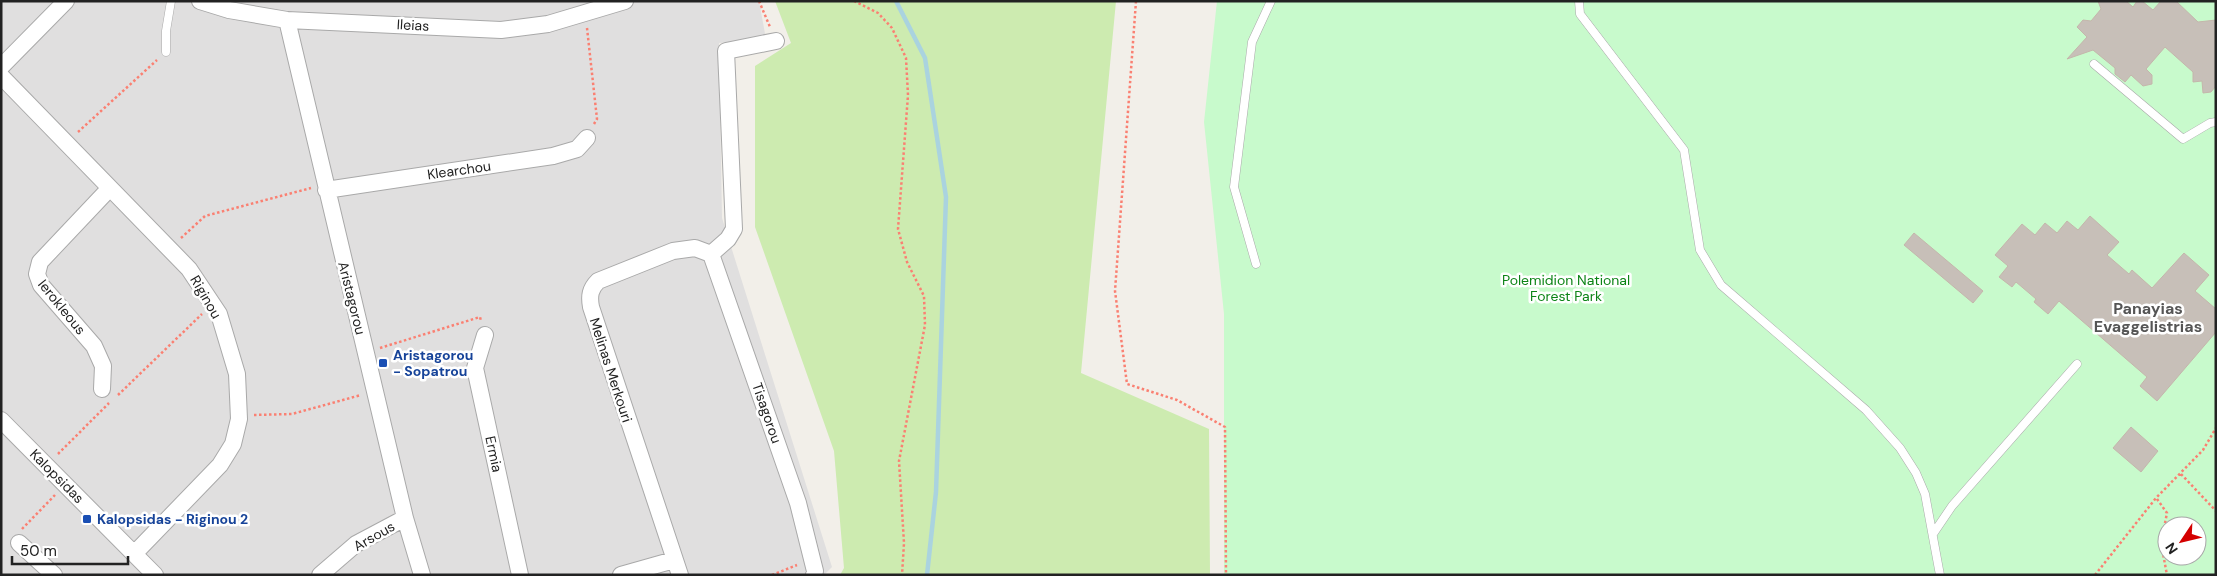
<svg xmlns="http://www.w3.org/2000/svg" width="2217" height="576" viewBox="0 0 2217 576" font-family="'DM Sans',sans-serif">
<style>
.residential{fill:#e0dfdf}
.grass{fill:#cdebb0}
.park{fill:#c8facc;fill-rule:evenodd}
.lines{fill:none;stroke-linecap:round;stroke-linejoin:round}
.stream{stroke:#aad3df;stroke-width:4.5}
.building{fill:#c7bfb8;stroke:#c4b6ab}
.lane-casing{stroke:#a9a9a9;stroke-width:9}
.street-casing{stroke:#a9a9a9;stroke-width:18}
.path{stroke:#fa8072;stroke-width:2.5;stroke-dasharray:2.5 2.5;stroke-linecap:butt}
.lane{stroke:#fff;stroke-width:8}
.street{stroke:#fff;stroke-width:16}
.transit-dot{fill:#1a4fb4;stroke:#fff;stroke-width:2}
.labels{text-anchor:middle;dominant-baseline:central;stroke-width:5;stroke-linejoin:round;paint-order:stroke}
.street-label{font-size:14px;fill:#222;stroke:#fff}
.park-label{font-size:14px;fill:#0c8416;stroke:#fff}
.transit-label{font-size:14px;font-weight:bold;fill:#164399;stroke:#fff;text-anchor:start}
.quarter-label{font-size:16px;font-weight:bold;fill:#555;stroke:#fff}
</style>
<rect width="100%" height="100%" fill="#f2efe9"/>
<!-- residential -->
<path class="residential" d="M 1,1 L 759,1 L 766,39 L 719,43 L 722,218 L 832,567 L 824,575 L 1,575 Z"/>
<!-- grass -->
<path class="grass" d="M 775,1 L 1116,1 L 1081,373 L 1209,429 L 1210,575 L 840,575 L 844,568 L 834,451 L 755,227 L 755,66 L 791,43 Z"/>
<!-- park -->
<path class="park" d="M 1217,1 L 2216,1 L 2216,575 L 1224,575 L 1224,314 L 1204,122 ZM 2167,526 L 2197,526 L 2197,556 L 2167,556 Z"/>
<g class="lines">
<!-- stream -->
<path class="stream" d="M 896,1 L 925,58 L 946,197 L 936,492 L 927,575"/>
</g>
<!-- building -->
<path class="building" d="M 2098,1 L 2126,1 L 2133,7 L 2137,1 L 2142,1 L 2153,10 L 2161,1 L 2176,1 L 2198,22 L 2216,20 L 2216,86 L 2211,92 L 2203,93 L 2202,81 L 2193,82 L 2193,72 L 2165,47 L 2146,69 L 2152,75 L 2152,84 L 2143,86 L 2131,75 L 2125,82 L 2115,74 L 2115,68 L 2093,50 L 2067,59 L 2087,37 L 2077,27 L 2083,20 L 2091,21 L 2101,9 Z
M 2090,216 L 2119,242 L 2107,255 L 2129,274 L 2132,270 L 2152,288 L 2184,253 L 2209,275 L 2195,291 L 2216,309 L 2216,332 L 2157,401 L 2140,386 L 2147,377 L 2059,301 L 2048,314 L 2034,302 L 2036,299 L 2016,282 L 2012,287 L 1999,277 L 2008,266 L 1995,255 L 2022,224 L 2035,235 L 2045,223 L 2057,233 L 2067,221 L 2078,230 Z
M 1914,233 L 1983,291 L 1973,303 L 1904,245 Z
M 2131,427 L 2158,451 L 2141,472 L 2113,448 Z"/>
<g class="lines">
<defs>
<path id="lane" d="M 1579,1 L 1580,14 L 1684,150 L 1700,250 L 1721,285 L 1866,410 L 1900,448 L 1916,473 L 1925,494 L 1940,575
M 166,52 L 166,31 L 171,1
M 2094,64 L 2183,139 L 2210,123 L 2216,122
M 1256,264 L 1234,187 L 1252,42 L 1271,1
M 1933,534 L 1952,506 L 2077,364"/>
<path id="street" d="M 200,1 L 229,10 L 287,20 L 501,30 L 548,24 L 625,1
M 287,20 L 405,518 L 422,575
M 1,67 L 66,1
M 1,76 L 189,269 L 219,314 L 237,374 L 239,419 L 233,444 L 220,465 L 134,554
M 326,190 L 553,156 L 577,149 L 587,138
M 711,254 L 798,503 L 815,571 L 814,575
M 711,254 L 728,239 L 734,229 L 726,51 L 776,41
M 485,335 L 475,368 L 520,575
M 102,389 L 103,366 L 94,346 L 41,285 L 37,274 L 40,262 L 109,189
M 1,420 L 155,575
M 19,543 L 54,575
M 320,575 L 356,544 L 405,518
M 621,575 L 674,560
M 680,575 L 591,307 C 589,296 590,289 598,281 L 673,251 L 695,248 L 711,254"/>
</defs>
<!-- lane casing -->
<use href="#lane" class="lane-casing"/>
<!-- street casing -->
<use href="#street" class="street-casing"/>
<!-- path -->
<path class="path" d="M 759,1 L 770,27
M 854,1 L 878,13 L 892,28 L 906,58 L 908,95 L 898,229 L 907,262 L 924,296 L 925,325 L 899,461 L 904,543 L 902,575
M 1136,1 L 1115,291 L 1127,384 L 1177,400 L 1225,427 L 1226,575
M 587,28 L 597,119 L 594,124
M 78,132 L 157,60
M 181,238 L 205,216 L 311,188
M 380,348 L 480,317 L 481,321
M 118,395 L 202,314
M 254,415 L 292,414 L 361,395
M 58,454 L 109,403
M 2181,474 L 2216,511
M 2157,499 L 2167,513 L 2161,543 L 2167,575
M 22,529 L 55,495
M 772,575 L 797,565
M 2095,575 L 2156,498 L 2203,450 L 2216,428"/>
<!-- lane -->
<use href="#lane" class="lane"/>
<!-- street -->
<use href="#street" class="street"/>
</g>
<!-- markers -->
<g class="transit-dot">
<rect x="378" y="358" width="10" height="10" rx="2.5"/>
<rect x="82" y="514" width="10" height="10" rx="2.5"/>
</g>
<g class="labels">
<!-- street labels -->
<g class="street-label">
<text transform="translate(413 25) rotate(3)">Ileias</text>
<text transform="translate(459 170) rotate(-8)">Klearchou</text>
<text transform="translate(206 297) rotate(60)">Riginou</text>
<text transform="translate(352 298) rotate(76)">Aristagorou</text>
<text transform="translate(62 307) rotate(51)">Ierokleous</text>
<text transform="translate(611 370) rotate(72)">Melinas Merkouri</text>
<text transform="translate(767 413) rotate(71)">Tisagorou</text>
<text transform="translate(494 454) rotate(78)">Ermia</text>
<text transform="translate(57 476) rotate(45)">Kalopsidas</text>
<text transform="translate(374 536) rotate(-30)">Arsous</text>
</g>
<!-- park labels -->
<g class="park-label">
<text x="1566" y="280">Polemidion National<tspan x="1566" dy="16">Forest Park</tspan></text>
</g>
<!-- transit labels -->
<g class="transit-label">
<text x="393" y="355">Aristagorou<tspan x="393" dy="16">- Sopatrou</tspan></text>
<text x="97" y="519">Kalopsidas - Riginou 2</text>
</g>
<!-- quarter labels -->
<g class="quarter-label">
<text x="2148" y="308">Panayias<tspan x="2148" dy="18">Evaggelistrias</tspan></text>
</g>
</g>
<!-- border -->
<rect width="2217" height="576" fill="none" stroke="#222222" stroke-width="5"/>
<!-- north arrow -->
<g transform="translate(2182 541) rotate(235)"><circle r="24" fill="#ffffff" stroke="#a7a7a7"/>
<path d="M0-4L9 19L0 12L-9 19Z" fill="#d40000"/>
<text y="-8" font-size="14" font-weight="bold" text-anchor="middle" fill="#222222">N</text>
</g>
<!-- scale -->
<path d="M12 556v8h116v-8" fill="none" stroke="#222222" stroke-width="2.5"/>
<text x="20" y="556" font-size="15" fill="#222222" stroke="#ffffff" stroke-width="4" paint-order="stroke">50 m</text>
</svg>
